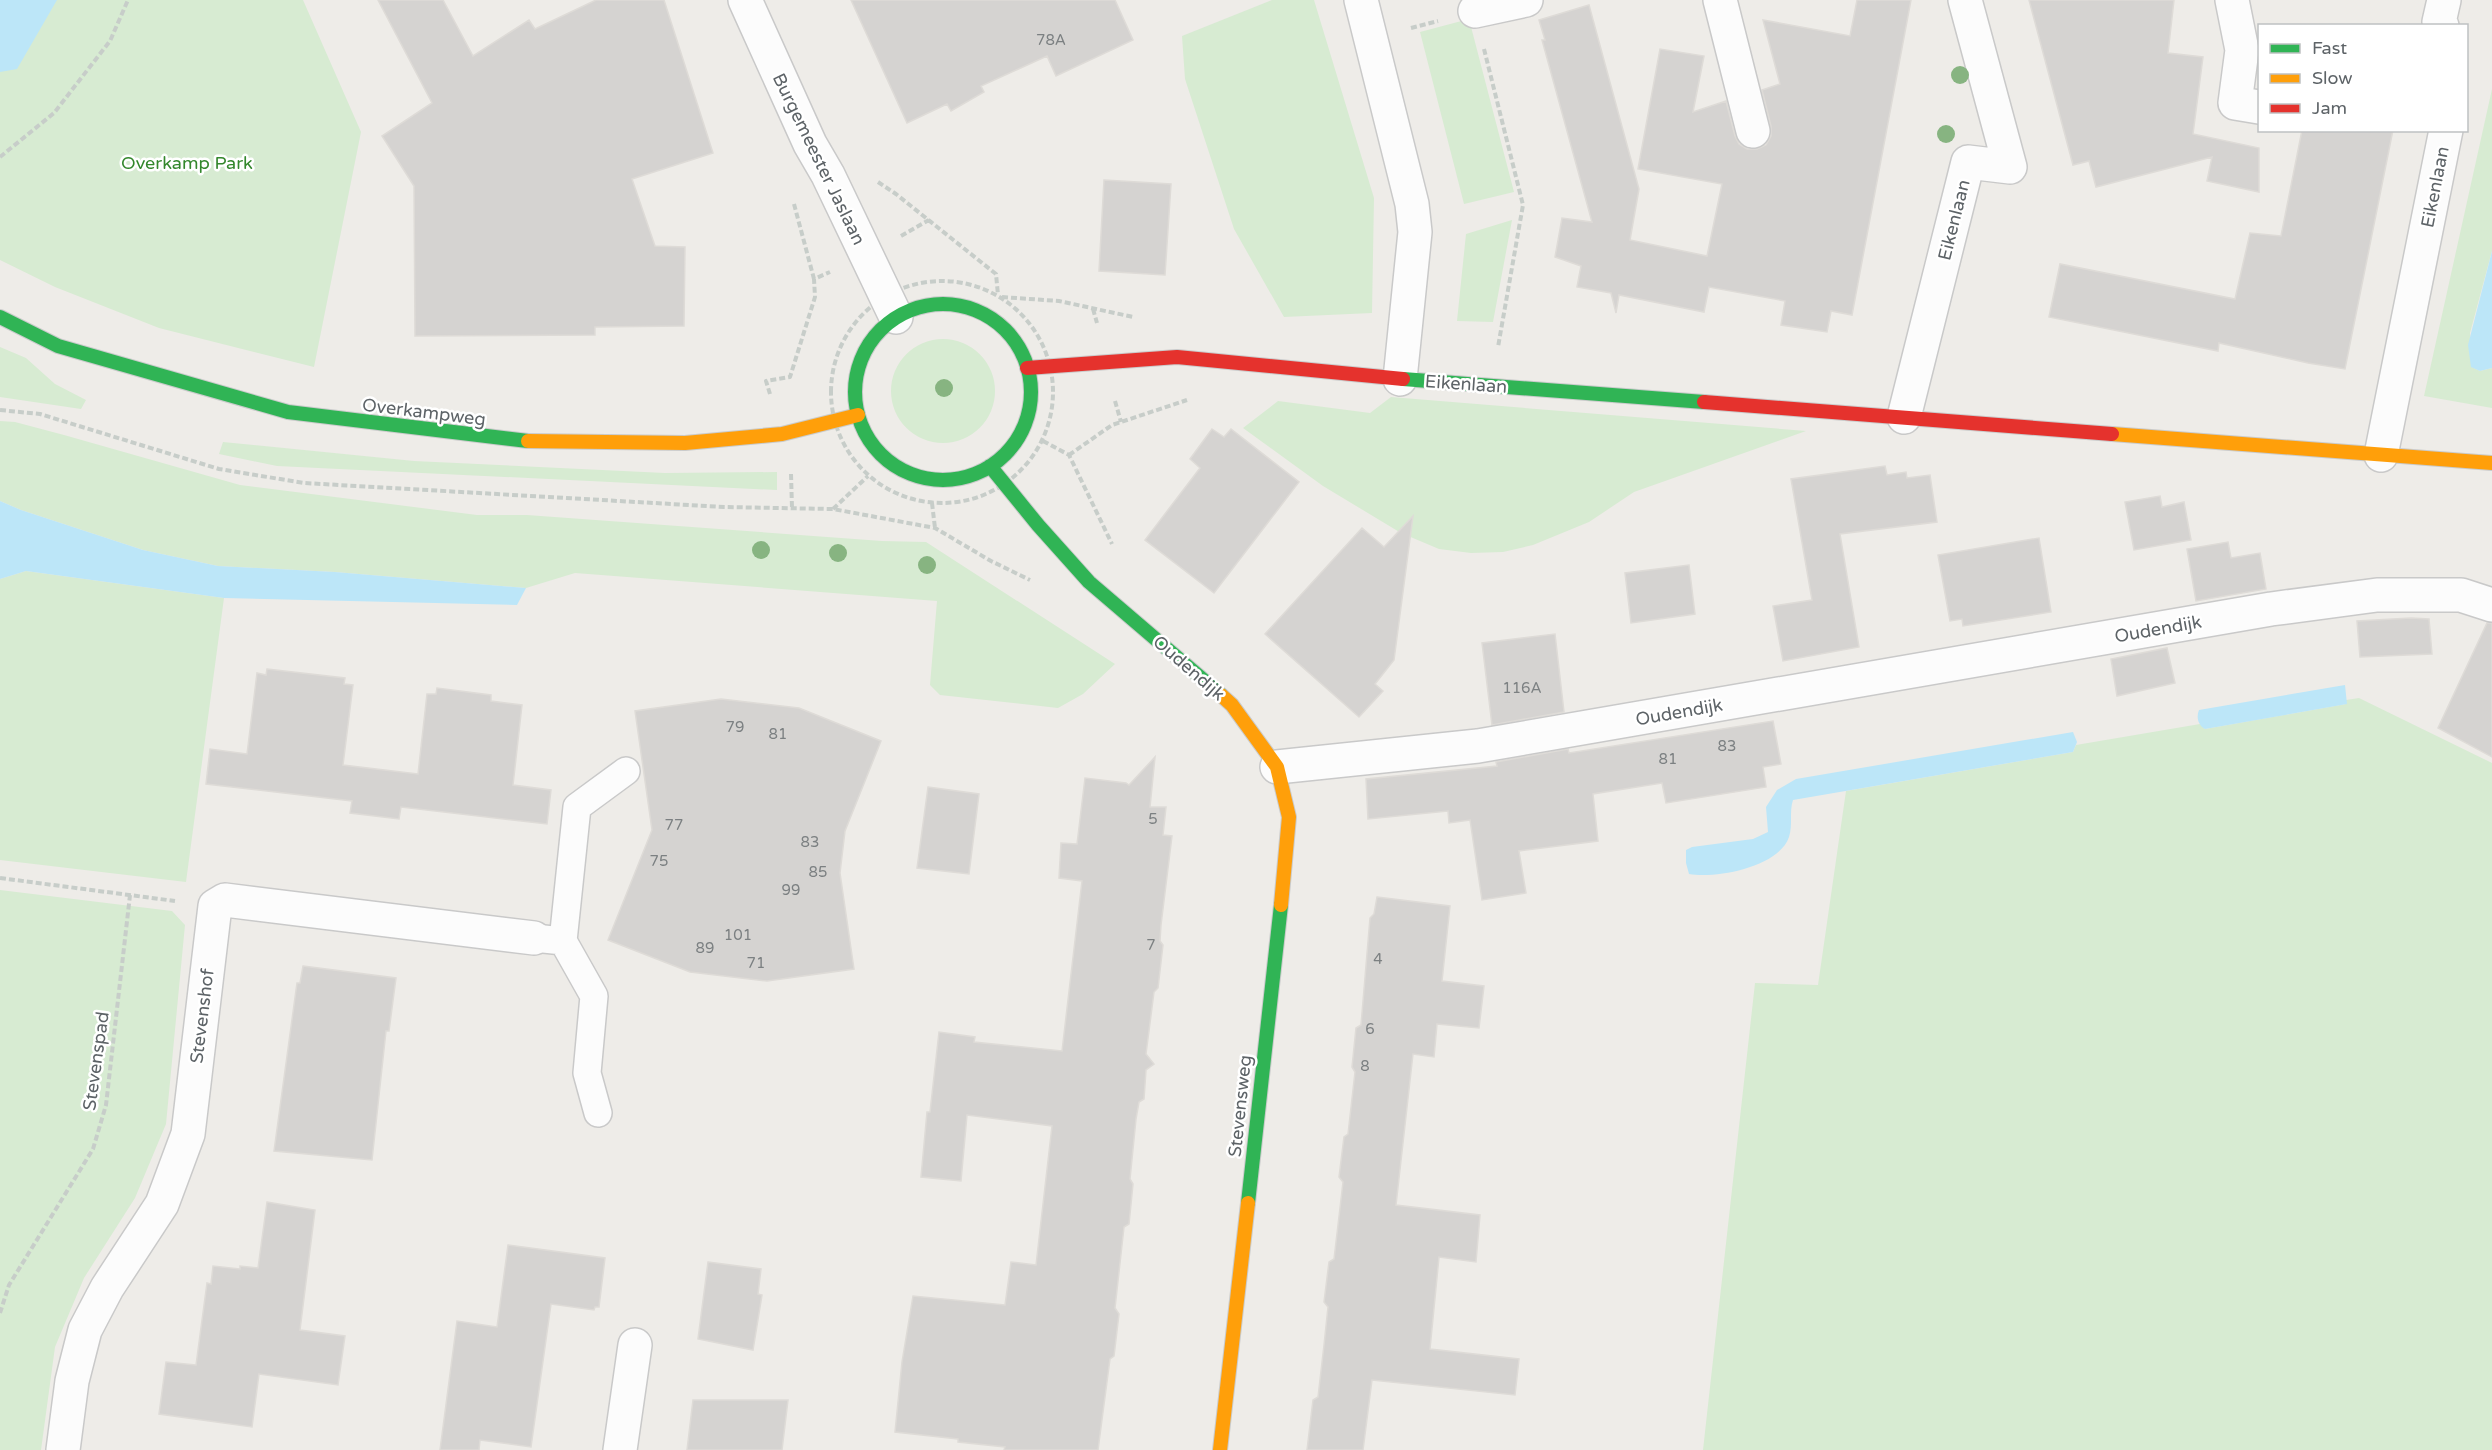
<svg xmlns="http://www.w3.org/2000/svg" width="2492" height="1450" viewBox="0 0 2492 1450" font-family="'Varela Round',sans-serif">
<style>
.green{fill:#d7ebd2}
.water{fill:#bce6f8}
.building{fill:#d5d3d1;stroke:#dedbd7;stroke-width:1.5}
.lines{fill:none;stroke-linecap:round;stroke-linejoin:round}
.lane-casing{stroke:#c9c9c9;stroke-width:30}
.street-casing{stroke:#c9c9c9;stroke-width:36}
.fast-casing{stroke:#cacbcb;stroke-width:16}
.slow-casing{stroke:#cacbcb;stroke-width:16}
.jam-casing{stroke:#cacbcb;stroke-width:16}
.path{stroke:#c7cdc9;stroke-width:4;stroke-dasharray:6 3;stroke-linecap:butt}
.lane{stroke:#fcfcfc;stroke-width:27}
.street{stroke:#fcfcfc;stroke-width:33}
.fast{stroke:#30b455;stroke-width:14}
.slow{stroke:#ff9f0a;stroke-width:14}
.jam{stroke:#e5322d;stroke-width:14}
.tree{fill:#87b481}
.labels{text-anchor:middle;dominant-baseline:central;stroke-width:5;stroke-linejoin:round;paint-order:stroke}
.number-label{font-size:15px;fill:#7c8082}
.street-label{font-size:18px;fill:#5d6367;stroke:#fff}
.park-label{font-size:18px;fill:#33872c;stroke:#fff}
</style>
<rect width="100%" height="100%" fill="#eeece8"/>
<!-- green -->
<path class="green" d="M 0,0 L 303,0 L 361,132 L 314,367 L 159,328 L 55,287 L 0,260 Z
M 1272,0 L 1314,0 L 1374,198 L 1372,313 L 1284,317 L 1234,229 L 1185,79 L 1182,36 Z
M 1469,19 L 1514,192 L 1464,204 L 1420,32 Z
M 2492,89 L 2492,251 L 2470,333 L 2472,367 L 2480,371 L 2492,368 L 2492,408 L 2424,396 Z
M 1512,220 L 1493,322 L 1457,321 L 1466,234 Z
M891 391a52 52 0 1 1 104 0a52 52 0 1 1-104 0Z
M 0,347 L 26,358 L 55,384 L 86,400 L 81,409 L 0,397 Z
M 1391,397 L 1806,431 L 1634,492 L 1589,522 L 1533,545 L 1503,552 L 1471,553 L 1439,549 L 1401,533 L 1323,486 L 1243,428 L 1278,401 L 1370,413 Z
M 0,421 L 15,422 L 64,435 L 240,485 L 477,515 L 527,515 L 882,541 L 926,542 L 1115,664 L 1083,694 L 1058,708 L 940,695 L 930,685 L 937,601 L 575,573 L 526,588 L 335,572 L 218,566 L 143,550 L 21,510 L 0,501 Z
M 223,442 L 414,461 L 665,473 L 777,472 L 777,490 L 277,466 L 219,454 Z
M 26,571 L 224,598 L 186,882 L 0,860 L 0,579 Z
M 2359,698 L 2492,763 L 2492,1450 L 1703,1450 L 1755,983 L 1818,985 L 1846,791 L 2073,752 L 2076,745 L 2200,724 L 2205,729 L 2346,704 L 2346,700 Z
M 0,890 L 172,911 L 185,925 L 166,1124 L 135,1198 L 84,1278 L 55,1347 L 41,1450 L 0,1450 Z"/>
<!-- water -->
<path class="water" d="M 0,0 L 57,0 L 17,69 L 0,72 Z
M 2492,251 L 2492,368 L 2480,371 L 2471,367 L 2468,345 Z
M 0,501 L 21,510 L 143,550 L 218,566 L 335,572 L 526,588 L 517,605 L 224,598 L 26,571 L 0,579 Z
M 2345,685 L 2347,704 L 2205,729 C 2198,725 2196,717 2199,710 Z
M 2073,732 L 2077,742 L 2073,752 L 1793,800 C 1789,812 1793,824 1789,837 C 1779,867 1716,879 1689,874 L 1686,863 L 1686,850 L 1692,847 L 1753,839 L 1768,832 L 1766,807 L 1777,790 L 1796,779 Z"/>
<!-- building -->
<path class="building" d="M 378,0 L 443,0 L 473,56 L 529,20 L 535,29 L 596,0 L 664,0 L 713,153 L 632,179 L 655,246 L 685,247 L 684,326 L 595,327 L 595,335 L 415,336 L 414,186 L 382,136 L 432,103 Z
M 851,0 L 1115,0 L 1133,40 L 1056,76 L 1047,56 L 981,86 L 984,92 L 951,111 L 947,104 L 907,123 Z
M 1857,0 L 1911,0 L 1852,315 L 1831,311 L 1827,332 L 1781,325 L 1785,301 L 1709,287 L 1704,312 L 1619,295 L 1616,313 L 1611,293 L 1577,287 L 1581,266 L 1555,257 L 1562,218 L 1592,222 L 1542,40 L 1545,40 L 1539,20 L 1589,5 L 1639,189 L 1630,240 L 1707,256 L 1722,184 L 1638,169 L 1660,49 L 1704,56 L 1693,112 L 1726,101 L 1735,136 L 1739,144 L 1747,149 L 1757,149 L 1766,145 L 1771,136 L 1771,126 L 1762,90 L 1780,84 L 1763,20 L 1850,36 Z
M 2029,0 L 2174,0 L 2168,53 L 2203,57 L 2193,134 L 2259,148 L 2259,192 L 2207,181 L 2212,157 L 2096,187 L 2089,161 L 2073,165 Z
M 2302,130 L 2393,130 L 2345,369 L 2308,363 L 2219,343 L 2218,351 L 2049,317 L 2060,264 L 2235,299 L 2250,233 L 2281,236 Z
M 1104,180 L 1171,184 L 1165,275 L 1099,271 Z
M 1212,429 L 1224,437 L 1231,429 L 1299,482 L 1214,593 L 1145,540 L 1200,468 L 1190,459 Z
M 1885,466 L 1887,475 L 1906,472 L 1907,478 L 1930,475 L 1937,522 L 1840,534 L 1859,647 L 1783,661 L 1773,606 L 1812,600 L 1791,479 Z
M 2160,496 L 2162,507 L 2184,502 L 2191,540 L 2134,550 L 2125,502 Z
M 1413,516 L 1394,660 L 1375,684 L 1383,691 L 1359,717 L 1265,634 L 1362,528 L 1384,547 Z
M 2039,538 L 2051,612 L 1963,626 L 1962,619 L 1950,621 L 1938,555 Z
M 2228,542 L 2231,558 L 2260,553 L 2266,589 L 2196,601 L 2187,549 Z
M 1689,565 L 1695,614 L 1631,623 L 1625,573 Z
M 2411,618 L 2429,619 L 2432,654 L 2360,657 L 2357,621 Z
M 2487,623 L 2492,623 L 2492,757 L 2438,728 Z
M 1555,634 L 1564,712 L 1492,725 L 1482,643 Z
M 2167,648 L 2175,683 L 2117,696 L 2111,659 Z
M 267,669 L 345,678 L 344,684 L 353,685 L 343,765 L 418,774 L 427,694 L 436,694 L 437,688 L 491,695 L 491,701 L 522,705 L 513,785 L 551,790 L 547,824 L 401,807 L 399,819 L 350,813 L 352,801 L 206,784 L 210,749 L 247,754 L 257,673 L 266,675 Z
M 721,699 L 799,708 L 881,741 L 845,831 L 840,873 L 854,969 L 767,981 L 690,972 L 608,940 L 652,830 L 635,711 Z
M 1773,721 L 1781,764 L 1763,767 L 1766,787 L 1666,803 L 1662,783 L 1593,794 L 1598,841 L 1519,851 L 1526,893 L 1482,900 L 1470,820 L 1449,823 L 1448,811 L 1368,819 L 1366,779 L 1497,766 L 1496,762 L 1568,749 L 1569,753 Z
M 1155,757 L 1150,807 L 1166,807 L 1163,835 L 1172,836 L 1161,925 L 1160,941 L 1163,945 L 1158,988 L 1154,992 L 1146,1054 L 1154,1064 L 1146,1070 L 1144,1099 L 1139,1102 L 1136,1119 L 1130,1179 L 1133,1184 L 1129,1224 L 1124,1227 L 1115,1308 L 1119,1314 L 1114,1356 L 1110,1359 L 1098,1450 L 1004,1450 L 1005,1447 L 958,1442 L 958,1439 L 895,1432 L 902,1362 L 913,1296 L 1005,1305 L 1011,1262 L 1036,1265 L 1052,1126 L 967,1115 L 961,1181 L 921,1177 L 927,1112 L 930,1112 L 939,1032 L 975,1037 L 974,1042 L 1062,1051 L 1082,881 L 1059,878 L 1061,843 L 1077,844 L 1085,778 L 1126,783 L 1129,785 Z
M 928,787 L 979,794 L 969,874 L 917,868 Z
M 1377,897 L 1450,906 L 1442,981 L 1484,986 L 1479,1028 L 1437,1024 L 1434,1057 L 1413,1054 L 1396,1205 L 1480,1215 L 1476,1262 L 1439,1257 L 1430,1349 L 1519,1359 L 1515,1395 L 1372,1380 L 1363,1450 L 1307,1450 L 1313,1400 L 1318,1397 L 1324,1345 L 1328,1307 L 1324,1302 L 1329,1262 L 1334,1259 L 1340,1208 L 1343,1182 L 1339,1177 L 1344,1137 L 1348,1134 L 1355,1072 L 1352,1067 L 1356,1028 L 1361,1025 L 1370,918 L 1374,914 Z
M 303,966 L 396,978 L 389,1031 L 386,1031 L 372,1160 L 274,1151 L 297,983 L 300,983 Z
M 267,1202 L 315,1210 L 300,1330 L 345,1336 L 338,1385 L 259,1374 L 252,1427 L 159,1414 L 166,1362 L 196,1365 L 207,1283 L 211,1284 L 213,1266 L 240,1269 L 240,1266 L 258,1268 Z
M 508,1245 L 605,1258 L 599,1307 L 595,1307 L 594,1310 L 551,1304 L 531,1447 L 480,1440 L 479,1450 L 440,1450 L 457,1321 L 497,1327 Z
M 708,1262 L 761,1269 L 758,1294 L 762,1295 L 753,1350 L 698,1339 Z
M 693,1400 L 788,1400 L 782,1450 L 687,1450 Z"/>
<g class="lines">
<defs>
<path id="lane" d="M 534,938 L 563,941 L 577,807 L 626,771
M 563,941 L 594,996 L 587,1073 L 598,1113"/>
<path id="street" d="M 745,0 L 810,144 L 828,175 L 896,317
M 1361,0 L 1412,204 L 1415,232 L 1400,379
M 1720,0 L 1753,131
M 2232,0 L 2242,50 L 2235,103 L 2259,107
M 1475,11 L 1526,0
M 2442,26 L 2439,22 L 2444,0
M 1904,417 L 1968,162 L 2010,167 L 1965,0
M 2381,455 L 2446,130
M 1277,767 L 1478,746 L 2271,609 L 2377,595 L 2461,595 L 2492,605
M 63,1450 L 72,1381 L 85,1330 L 107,1288 L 162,1204 L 188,1134 L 215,906 L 225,900 L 534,938
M 620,1450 L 635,1345"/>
<path id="fast" d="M855 392a88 88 0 1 1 176 0a88 88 0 1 1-176 0Z
M 0,317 L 58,346 L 288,412 L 528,441
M 1403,379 L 1704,402
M 990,466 L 1038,525 L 1089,582 L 1221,695
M 1248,1203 L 1281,905"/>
<path id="slow" d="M 2112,434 L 2492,463
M 528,441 L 685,443 L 782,434 L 858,415
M 1221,695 L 1232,705 L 1277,767 L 1289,817 L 1281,905
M 1220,1450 L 1248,1203"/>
<path id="jam" d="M 1027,368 L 1177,357 L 1403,379
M 1704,402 L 2112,434"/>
</defs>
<!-- lane casing -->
<use href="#lane" class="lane-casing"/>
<!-- street casing -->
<use href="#street" class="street-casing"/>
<!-- fast casing -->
<use href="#fast" class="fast-casing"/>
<!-- slow casing -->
<use href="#slow" class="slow-casing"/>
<!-- jam casing -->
<use href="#jam" class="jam-casing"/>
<!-- path -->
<path class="path" d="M 1411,28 L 1438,21
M 1484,49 L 1523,205 L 1498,347
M 0,157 L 54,113 L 110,41 L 128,0
M 878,182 L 896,194 L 996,274 L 998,295
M 794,204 L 814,279
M 901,236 L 929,220
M831 392a111 111 0 1 1 222 0a111 111 0 1 1-222 0Z
M 1002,297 L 1059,301 L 1133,317
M 1093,309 L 1097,323
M 770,394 L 766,381 L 790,377 L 815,297 L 814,279 L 830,272
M 1115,401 L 1121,422
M 0,410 L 40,414 L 219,469 L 304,483 L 724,507 L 833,509 L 935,528 L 991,561 L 1030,580
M 1043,441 L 1069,455 L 1112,544
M 1069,455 L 1112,425 L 1187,400
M 791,474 L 792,508
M 932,503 L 935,528
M 833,509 L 868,476
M 0,878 L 175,901
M 0,1313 L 9,1285 L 93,1149 L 106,1105 L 130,895"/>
<!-- lane -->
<use href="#lane" class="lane"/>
<!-- street -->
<use href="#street" class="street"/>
<!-- fast -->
<use href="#fast" class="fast"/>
<!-- slow -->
<use href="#slow" class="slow"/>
<!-- jam -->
<use href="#jam" class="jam"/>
</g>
<!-- trees -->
<g class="tree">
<circle cx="1960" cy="75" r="9"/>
<circle cx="1946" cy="134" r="9"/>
<circle cx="944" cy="388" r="9"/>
<circle cx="761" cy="550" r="9"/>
<circle cx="838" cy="553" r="9"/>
<circle cx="927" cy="565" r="9"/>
</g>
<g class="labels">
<!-- number labels -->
<g class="number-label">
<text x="1051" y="40">78A</text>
<text x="1522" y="688">116A</text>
<text x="735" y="727">79</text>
<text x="778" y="734">81</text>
<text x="1727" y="746">83</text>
<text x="1668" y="759">81</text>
<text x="1153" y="819">5</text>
<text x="674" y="825">77</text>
<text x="810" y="842">83</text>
<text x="659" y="861">75</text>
<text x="818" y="872">85</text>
<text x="791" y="890">99</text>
<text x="738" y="935">101</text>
<text x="1151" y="945">7</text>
<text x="705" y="948">89</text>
<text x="1378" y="959">4</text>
<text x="756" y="963">71</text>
<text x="1370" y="1029">6</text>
<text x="1365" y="1066">8</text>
</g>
<!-- street labels -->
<g class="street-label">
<text transform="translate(819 159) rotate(64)">Burgemeester Jaslaan</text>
<text transform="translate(2435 187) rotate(-79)">Eikenlaan</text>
<text transform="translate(1954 220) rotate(-76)">Eikenlaan</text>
<text transform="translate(1466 384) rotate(4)">Eikenlaan</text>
<text transform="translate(424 412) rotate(7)">Overkampweg</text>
<text transform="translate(2158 629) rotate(-10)">Oudendijk</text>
<text transform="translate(1189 668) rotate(41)">Oudendijk</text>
<text transform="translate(1679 712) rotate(-10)">Oudendijk</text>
<text transform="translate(202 1016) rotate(-83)">Stevenshof</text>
<text transform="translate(96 1061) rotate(-82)">Stevenspad</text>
<text transform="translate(1240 1106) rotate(-84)">Stevensweg</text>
</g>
<!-- park labels -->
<g class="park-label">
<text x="187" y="163">Overkamp Park</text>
</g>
</g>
<!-- legend -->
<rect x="2258" y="24" width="210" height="108" fill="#ffffff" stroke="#bec1c2" stroke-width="1.5"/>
<rect x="2270" y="44" width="30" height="9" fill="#30b455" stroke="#bec1c2" stroke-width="1.5"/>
<text x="2312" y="54" font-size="18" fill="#5d6367">Fast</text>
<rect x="2270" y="74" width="30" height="9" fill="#ff9f0a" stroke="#bec1c2" stroke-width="1.5"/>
<text x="2312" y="84" font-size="18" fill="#5d6367">Slow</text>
<rect x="2270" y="104" width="30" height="9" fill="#e5322d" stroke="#bec1c2" stroke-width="1.5"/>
<text x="2312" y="114" font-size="18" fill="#5d6367">Jam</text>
</svg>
